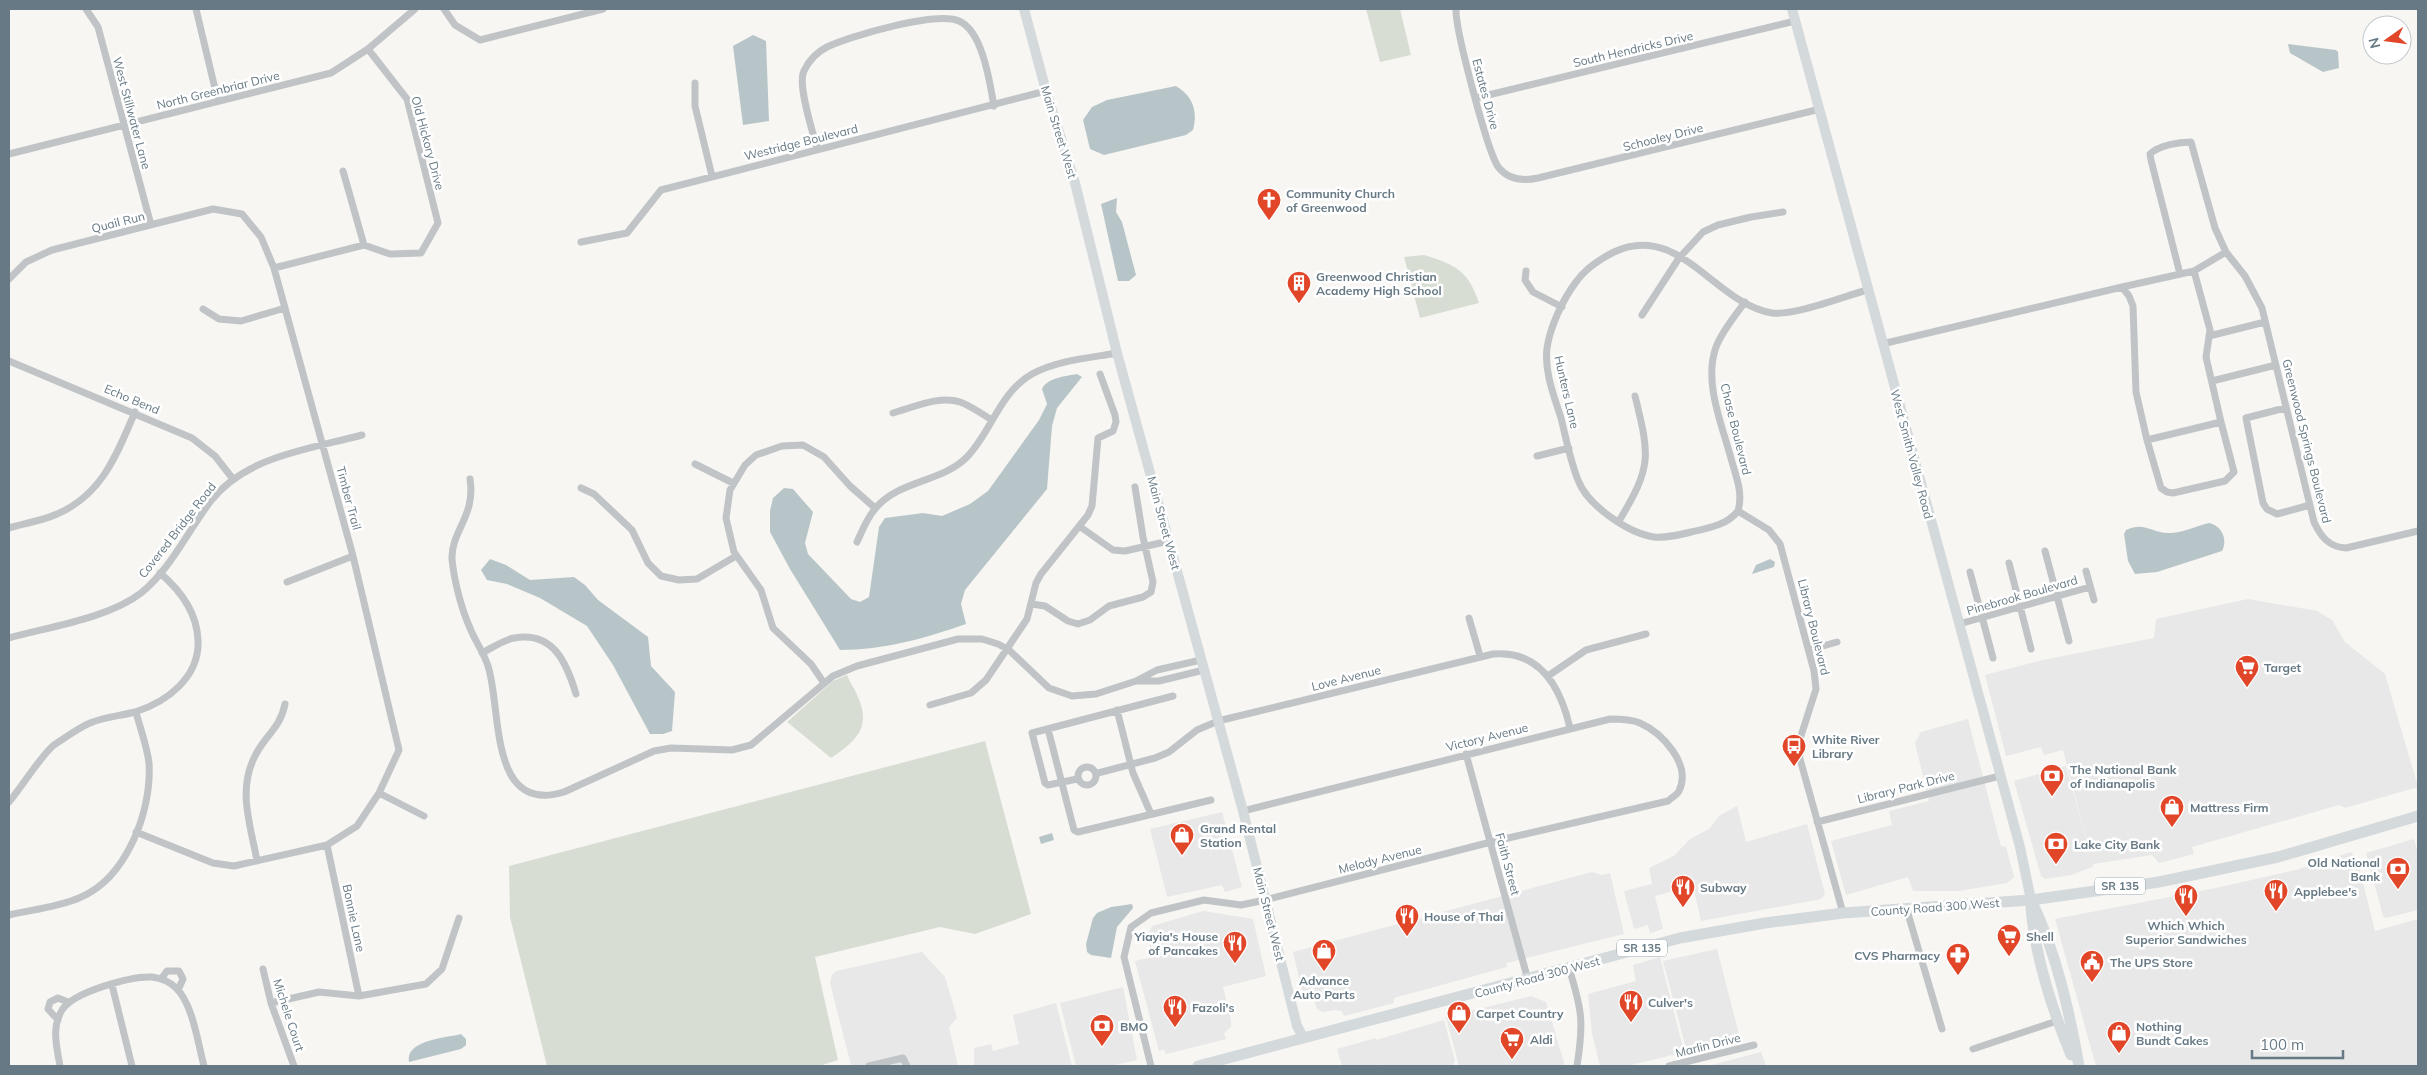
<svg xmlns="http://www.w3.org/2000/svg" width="2427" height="1075" viewBox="0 0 2427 1075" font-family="Mulish,sans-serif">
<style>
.built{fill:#e7e8e7}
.green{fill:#d8ddd4}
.water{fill:#b8c5c8}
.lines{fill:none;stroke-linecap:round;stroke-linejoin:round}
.minor{stroke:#c0c4c7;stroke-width:7}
.secondary{stroke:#d4d9dc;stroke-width:10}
.primary{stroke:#d4d9dc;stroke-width:11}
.labels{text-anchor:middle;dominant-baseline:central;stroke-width:5;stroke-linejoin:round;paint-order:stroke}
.shield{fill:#fff;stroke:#94a1a9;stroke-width:1}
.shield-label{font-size:11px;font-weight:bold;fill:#667984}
.street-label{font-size:12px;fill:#667984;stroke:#fff}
.poi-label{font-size:12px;font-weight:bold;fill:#667984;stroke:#fff;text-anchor:start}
</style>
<rect width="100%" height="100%" fill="#f7f6f3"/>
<!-- built -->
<path class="built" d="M 2248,599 L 2317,611 L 2332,620 L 2345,642 L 2385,674 L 2418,787 L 2345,808 L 2339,805 L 2192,847 L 2194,854 L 2159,863 L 2152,855 L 2093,864 L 2093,867 L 2071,875 L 2045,879 L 2041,876 L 2014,781 L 2066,766 L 2090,854 L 2063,750 L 2044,755 L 2041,747 L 2006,756 L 1985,675 L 2043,660 L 2154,638 L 2156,619 Z
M 1968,719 L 2001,846 L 2006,847 L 2014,877 L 2007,883 L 1958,891 L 1913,891 L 1908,877 L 1846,895 L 1831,841 L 1892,825 L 1889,811 L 1929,801 L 1915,743 L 1921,732 Z
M 1737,806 L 1746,842 L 1807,824 L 1825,894 L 1821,899 L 1701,921 L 1693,886 L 1655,896 L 1663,929 L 1650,933 L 1648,925 L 1634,929 L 1624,891 L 1652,884 L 1649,868 L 1674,856 L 1690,839 L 1709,829 L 1719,816 Z
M 1222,812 L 1242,887 L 1225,892 L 1222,885 L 1167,897 L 1150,829 Z
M 2414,839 L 2418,853 L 2418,910 L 2386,918 L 2383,916 L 2366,853 Z
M 2351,852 L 2357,859 L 2375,931 L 2418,919 L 2418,1066 L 2096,1066 L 2055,919 L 2216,888 L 2296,870 Z
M 1592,872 L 1602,875 L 1610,873 L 1624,934 L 1506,963 L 1507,967 L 1394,998 L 1394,1003 L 1344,1016 L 1342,1011 L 1335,1010 L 1322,1012 L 1317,1009 L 1314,999 L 1304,999 L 1293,952 Z
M 1203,911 L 1253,919 L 1266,976 L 1223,987 L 1231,1020 L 1231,1027 L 1224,1033 L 1226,1039 L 1166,1054 L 1164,1049 L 1159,1051 L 1135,961 L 1152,957 L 1148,935 L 1152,926 Z
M 1717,949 L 1740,1038 L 1687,1052 L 1663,961 Z
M 922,952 L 945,977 L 957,1018 L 949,1027 L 958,1066 L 848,1066 L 851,1065 L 830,983 L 832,975 L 836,971 Z
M 1660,957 L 1684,1052 L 1627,1066 L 1600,1066 L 1592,1034 L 1588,994 L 1636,981 L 1633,965 Z
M 1123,987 L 1137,1060 L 1111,1066 L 1076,1066 L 1060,1003 Z
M 1531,996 L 1546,1002 L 1565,1066 L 1459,1066 L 1446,1017 Z
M 1056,1003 L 1072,1066 L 974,1066 L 974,1048 L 991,1044 L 993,1051 L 1019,1044 L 1013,1015 Z
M 1444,1020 L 1455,1061 L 1453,1066 L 1384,1066 L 1382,1062 L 1383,1066 L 1342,1066 L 1337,1049 L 1376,1038 L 1376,1040 Z
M 1761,1052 L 1766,1066 L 1708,1066 Z"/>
<!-- green -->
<path class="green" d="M 1366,9 L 1400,9 L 1411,55 L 1380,62 Z
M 1424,255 C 1456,265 1468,270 1479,303 L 1420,318 L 1404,257 Z
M 847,675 C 850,683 855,689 858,697 C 872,728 855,742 831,758 L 787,722 L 833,681 Z
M 985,741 L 1031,914 L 975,934 L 940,927 L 815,957 L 838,1060 L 819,1066 L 547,1066 L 510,917 L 509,866 Z"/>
<!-- water -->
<path class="water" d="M 753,35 L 766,41 L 769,121 L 743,125 L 733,46 Z
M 2288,44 L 2336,50 L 2338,52 L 2339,68 L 2323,72 L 2290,53 Z
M 1176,86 C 1193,96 1198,111 1193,130 L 1186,135 L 1104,155 L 1090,149 L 1083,120 L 1092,107 L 1107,100 Z
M 1117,198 L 1116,212 L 1122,222 L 1136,275 L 1129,281 L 1118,281 L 1101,204 Z
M 1077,374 L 1082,377 L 1057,408 L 1052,426 L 1047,489 L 965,590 L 961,604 L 966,624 C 926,638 884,650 840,650 L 790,569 L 770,532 L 770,511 L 773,498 L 784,488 L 793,489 L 813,512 L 805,543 L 808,554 L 851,599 L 860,602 L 869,597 L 879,527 L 885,518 L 923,513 L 942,516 L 970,504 L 988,491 L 1039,420 L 1047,404 L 1042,389 C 1047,378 1065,376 1077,374 Z
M 2209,523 C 2222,526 2228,539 2222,551 L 2157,572 L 2135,574 L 2128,561 L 2124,534 L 2126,530 C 2146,521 2151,534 2171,533 C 2185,532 2196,526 2209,523 Z
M 490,559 L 506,565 L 530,580 L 574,577 L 585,585 L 598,600 L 648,637 L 651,666 L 675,692 L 672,731 L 663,734 L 650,734 L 613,665 L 587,626 L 540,598 L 507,584 L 487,580 L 481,570 Z
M 1770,559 L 1775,562 L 1774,567 L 1752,574 L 1756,565 Z
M 1052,833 L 1054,840 L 1041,844 L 1039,837 Z
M 1132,904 L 1133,908 L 1117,927 L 1111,958 L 1091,955 L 1087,952 L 1086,944 L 1093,918 L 1097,913 L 1111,907 Z
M 461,1034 L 466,1039 L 466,1045 L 461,1049 L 409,1062 C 405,1040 446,1038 461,1034 Z"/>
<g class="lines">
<!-- minor -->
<path class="minor" d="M 86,9 L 98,27 L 151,225
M 196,9 L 218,101
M 444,9 L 455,25 L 480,40 L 603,9
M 1456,9 C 1455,28 1488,155 1499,168 C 1509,180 1524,181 1538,178 L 1820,109
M 695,83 L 695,106 L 712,176
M 1476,98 L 1795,21
M 817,148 C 813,133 797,84 804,71 C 809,60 817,52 827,47 C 850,36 936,11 959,21 C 983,31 990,84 994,106
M 9,154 L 331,73 L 368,49 L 415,9
M 343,171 L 364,245
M 581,242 L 627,233 L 661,190 L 1046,91
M 274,268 L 364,245 L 390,254 L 421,253 L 438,223 L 407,99 L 368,49
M 1526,271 L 1525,280 L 1533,292 L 1562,307
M 2194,271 L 2210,330 L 2206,357 L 2221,422
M 2180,274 L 2151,160 L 2150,154 C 2159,145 2180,142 2191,142 L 2215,228 L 2226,252
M 9,279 L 26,262 L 52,250 L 213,209 L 242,214 L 261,237 L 274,268 L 353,556 L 399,750 L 379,793 L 357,826 L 327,845 L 234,866 L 213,863 L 136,832
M 2122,287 L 2194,271 L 2226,252 L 2245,276 L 2262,308 L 2314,522 C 2321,537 2329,547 2346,548 L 2418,531
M 1745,302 C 1735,316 1722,331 1716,347 C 1703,383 1723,427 1732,462 C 1737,479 1743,494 1738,511 C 1727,525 1709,528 1691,532 C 1679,535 1667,538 1654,537 C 1628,533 1587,505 1578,480 C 1570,460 1566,438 1561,418 C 1554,396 1544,371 1547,348 C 1550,327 1563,299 1576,282 C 1585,269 1600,259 1614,252 C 1679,221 1715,304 1772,313 C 1794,316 1845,296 1867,290
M 203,309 L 219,319 L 241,321 L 285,308
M 1642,315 L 1679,258 L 1703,232 L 1718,225 L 1751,217 L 1783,212
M 2209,336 L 2265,322
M 1882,344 L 2122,287 L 2129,296 L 2133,306 L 2136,392 L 2147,440 L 2221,422 L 2234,472 L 2225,481 L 2173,493 L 2167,492 L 2161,488 L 2147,440
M 9,361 L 192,438 L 215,456 L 233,479
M 2212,381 L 2276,365
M 2285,408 L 2246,418 L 2263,503 L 2267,509 L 2277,514 L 2310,505
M 893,413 C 914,407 940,395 960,402 C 971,406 982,414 992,420
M 1537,456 L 1569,448
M 695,464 L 733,483
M 470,479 C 476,516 451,531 452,559 C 454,580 461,608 470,628 C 475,641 484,653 488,666 C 502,709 488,815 564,792 L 654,751 L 671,748 L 732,750 L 751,745 L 833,676 L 857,666 L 958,639 L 982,639 L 998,644 L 1009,650 L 1049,688 L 1072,696 L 1096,694 L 1136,681
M 581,488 L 594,494 L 632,530 L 648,563 L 661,576 L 679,580 L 697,579 L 736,556
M 1738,511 L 1769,530 L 1780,544 L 1814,671 L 1816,689 L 1799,742 L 1800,759 L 1843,913
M 1619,521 C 1652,466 1650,457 1635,396
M 1079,526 L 1113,550 L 1125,551 L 1169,541
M 9,528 C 25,523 42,521 57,514 C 102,495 117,454 135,412
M 857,542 C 862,531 867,518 875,509 C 898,480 941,483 967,457 C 992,431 999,393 1032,374 C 1057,360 1090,358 1117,353
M 2045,551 L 2069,641
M 2009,563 L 2031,649
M 2086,571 L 2094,600
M 1970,572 L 1993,658
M 287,582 L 353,556
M 1032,604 L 1045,606 L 1068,621 L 1078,624 L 1090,620 L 1109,606 L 1143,597 L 1151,592 L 1153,582 L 1143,537 L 1135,487
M 1469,618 L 1480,656
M 1959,624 L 2090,587
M 9,638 C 48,627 109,618 141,593 C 170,570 188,531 210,502 C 245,456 310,449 362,435
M 1809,650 L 1837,642
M 482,653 C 492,648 503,640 514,638 C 554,631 567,664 576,694
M 1201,660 L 1157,670 L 1136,681 L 1159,681 L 1204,670
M 1548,676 L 1586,650 L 1646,634
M 824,683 L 811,664 L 773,628 L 761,590 L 734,552 L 726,518 L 730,490 L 745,465 L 756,455 L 782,446 L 803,445 L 824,457 L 850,486 L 875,508
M 930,705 L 971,693 L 986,680 L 1027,619 L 1036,583 L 1041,574 L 1088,515 L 1092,506 L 1098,438 L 1113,431 L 1116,422 L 1115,415 L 1100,374
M 1117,710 L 1133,773 L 1151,814
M 1048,729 L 1074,830 L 1078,832 L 1211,800
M 1466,754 L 1528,980
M1078 776a9 9 0 1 1 18 0a9 9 0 1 1-18 0Z
M 1098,773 L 1155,758 L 1169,752 L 1197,730 L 1218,721 L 1493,654 C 1541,650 1561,689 1570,728
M 1077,779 L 1048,785 L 1045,783 L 1032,733 L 1173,696
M 379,793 L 424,816
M 9,802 C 21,788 42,754 54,745 C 65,738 78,728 90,723 C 104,717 120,716 135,712 C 167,702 200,677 198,640 C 197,613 180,590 160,573
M 1817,822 L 2000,776
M 327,845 L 359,996
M 257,861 C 251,826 237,791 255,756 C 265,735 280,729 285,704
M 1906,907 L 1942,1029
M 9,915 C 31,910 58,907 79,898 C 126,879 152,812 149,763 C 147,746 140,728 136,712
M 1569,968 C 1582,1010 1584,1022 1577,1066
M 263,969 L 271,1003 L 294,1066
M 161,979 L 167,971 L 179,971 L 183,979 L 178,990
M 112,985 L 132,1066
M 271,1003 L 319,992 L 359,996 L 426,984 L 442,969 L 459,918
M 58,1020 L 48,1009 L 50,1002 L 58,998 L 68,1002
M 1973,1049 L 2057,1021
M 60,1066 C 57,1048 51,1028 62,1010 C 73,992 131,976 152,977 C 161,978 170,982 176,988 C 193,1004 198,1044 204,1066
M 869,1066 L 903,1058 L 907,1066
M 1151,1066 L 1124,957 L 1131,927 L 1151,913 L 1204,900 L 1241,905 L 1265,900 L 1491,842 L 1668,801 C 1671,798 1677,795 1679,791 C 1692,764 1662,733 1640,723 C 1631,719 1620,719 1610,719 L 1243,811
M 1669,1066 L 1754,1045"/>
<!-- secondary -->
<path class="secondary" d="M 1024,9 L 1046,91 L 1075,183 L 1117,353 L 1243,811 L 1297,1026 L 1303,1037
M 1792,9 L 2020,847 L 2031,900"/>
<!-- primary -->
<path class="primary" d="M 2031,900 C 2056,951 2069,1010 2079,1066
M 2031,907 C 2035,957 2052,1009 2071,1055
M 1198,1066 L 1680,938 L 1765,923 L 1843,913 L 2031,900 L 2159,882 L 2278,857 L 2418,816"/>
</g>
<!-- icons -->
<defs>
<symbol id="church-pin" viewBox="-11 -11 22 30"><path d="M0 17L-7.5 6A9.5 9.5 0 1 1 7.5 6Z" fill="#e14629" stroke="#fff"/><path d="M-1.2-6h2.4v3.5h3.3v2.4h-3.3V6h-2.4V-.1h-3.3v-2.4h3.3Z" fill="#fff"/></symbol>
<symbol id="building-pin" viewBox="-11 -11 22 30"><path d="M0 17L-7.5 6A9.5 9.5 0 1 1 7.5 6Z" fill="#e14629" stroke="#fff"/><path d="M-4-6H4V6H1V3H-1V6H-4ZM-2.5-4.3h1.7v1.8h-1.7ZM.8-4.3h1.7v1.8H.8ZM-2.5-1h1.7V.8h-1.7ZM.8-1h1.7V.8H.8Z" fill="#fff"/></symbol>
<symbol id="supermarket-pin" viewBox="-11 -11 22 30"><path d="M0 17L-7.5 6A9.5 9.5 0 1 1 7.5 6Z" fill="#e14629" stroke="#fff"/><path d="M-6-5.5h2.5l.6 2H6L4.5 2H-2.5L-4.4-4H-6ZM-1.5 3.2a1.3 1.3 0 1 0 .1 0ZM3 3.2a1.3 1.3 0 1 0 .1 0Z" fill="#fff"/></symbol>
<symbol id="bus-pin" viewBox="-11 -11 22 30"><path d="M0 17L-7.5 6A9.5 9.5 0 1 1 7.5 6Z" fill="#e14629" stroke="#fff"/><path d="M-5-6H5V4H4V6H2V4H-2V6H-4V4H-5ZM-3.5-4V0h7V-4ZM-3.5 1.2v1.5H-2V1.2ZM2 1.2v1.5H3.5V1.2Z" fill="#fff"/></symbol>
<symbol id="bank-pin" viewBox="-11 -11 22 30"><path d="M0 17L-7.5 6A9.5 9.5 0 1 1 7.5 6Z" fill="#e14629" stroke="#fff"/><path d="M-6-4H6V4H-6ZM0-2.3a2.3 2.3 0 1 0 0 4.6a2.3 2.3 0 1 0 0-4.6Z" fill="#fff"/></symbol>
<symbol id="shop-pin" viewBox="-11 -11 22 30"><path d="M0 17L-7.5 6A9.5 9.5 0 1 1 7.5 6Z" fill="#e14629" stroke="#fff"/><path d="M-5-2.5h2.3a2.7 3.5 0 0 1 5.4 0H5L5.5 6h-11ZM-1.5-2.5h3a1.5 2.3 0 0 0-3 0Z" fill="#fff"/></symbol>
<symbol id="restaurant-pin" viewBox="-11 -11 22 30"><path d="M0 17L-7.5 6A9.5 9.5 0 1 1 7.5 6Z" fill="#e14629" stroke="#fff"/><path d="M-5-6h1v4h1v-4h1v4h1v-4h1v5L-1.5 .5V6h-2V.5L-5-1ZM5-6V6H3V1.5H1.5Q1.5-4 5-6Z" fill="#fff"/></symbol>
<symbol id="pharmacy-pin" viewBox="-11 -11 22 30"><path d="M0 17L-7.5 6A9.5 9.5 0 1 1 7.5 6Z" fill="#e14629" stroke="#fff"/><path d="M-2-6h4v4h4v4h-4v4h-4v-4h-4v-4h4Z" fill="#fff"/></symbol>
<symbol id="civic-pin" viewBox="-11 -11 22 30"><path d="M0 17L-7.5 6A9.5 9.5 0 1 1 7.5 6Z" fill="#e14629" stroke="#fff"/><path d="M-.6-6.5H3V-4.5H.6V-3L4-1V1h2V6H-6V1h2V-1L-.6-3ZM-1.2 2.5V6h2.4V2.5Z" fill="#fff"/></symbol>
</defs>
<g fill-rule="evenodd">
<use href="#church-pin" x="1255" y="186" width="28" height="38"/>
<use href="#building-pin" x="1285" y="269" width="28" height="38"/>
<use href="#supermarket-pin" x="2233" y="653" width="28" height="38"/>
<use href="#bus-pin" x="1780" y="732" width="28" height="38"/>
<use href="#bank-pin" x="2038" y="762" width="28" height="38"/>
<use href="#shop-pin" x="2158" y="793" width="28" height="38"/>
<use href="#shop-pin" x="1168" y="821" width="28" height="38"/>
<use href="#bank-pin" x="2042" y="830" width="28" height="38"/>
<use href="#bank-pin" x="2384" y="855" width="28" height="38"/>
<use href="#restaurant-pin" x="1669" y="873" width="28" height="38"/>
<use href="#restaurant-pin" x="2262" y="877" width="28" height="38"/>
<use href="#restaurant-pin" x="2172" y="882" width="28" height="38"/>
<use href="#restaurant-pin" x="1393" y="902" width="28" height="38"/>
<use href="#supermarket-pin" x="1995" y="922" width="28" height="38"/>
<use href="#restaurant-pin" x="1221" y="929" width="28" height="38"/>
<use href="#shop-pin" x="1310" y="937" width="28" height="38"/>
<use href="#pharmacy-pin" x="1944" y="941" width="28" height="38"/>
<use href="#civic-pin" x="2078" y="948" width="28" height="38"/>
<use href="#restaurant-pin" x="1617" y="988" width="28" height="38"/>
<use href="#restaurant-pin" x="1161" y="993" width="28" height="38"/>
<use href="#shop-pin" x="1445" y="999" width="28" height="38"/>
<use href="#bank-pin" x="1088" y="1012" width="28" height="38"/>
<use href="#shop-pin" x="2105" y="1019" width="28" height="38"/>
<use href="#supermarket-pin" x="1498" y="1025" width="28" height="38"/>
</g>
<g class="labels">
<!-- shield labels -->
<g class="shield">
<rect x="2095" y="877.5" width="50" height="17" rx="4"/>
<rect x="1617" y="939.5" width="50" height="17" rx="4"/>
</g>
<g class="shield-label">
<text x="2120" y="886">SR 135</text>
<text x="1642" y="948">SR 135</text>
</g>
<!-- street labels -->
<g class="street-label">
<text transform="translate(1633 49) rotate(-13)">South Hendricks Drive</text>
<text transform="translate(218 90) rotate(-14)">North Greenbriar Drive</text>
<text transform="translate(1486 94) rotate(75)">Estates Drive</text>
<text transform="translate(132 113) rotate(75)">West Stillwater Lane</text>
<text transform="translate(1059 132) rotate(73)">Main Street West</text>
<text transform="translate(1663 137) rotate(-14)">Schooley Drive</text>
<text transform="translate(801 142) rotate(-14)">Westridge Boulevard</text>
<text transform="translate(428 143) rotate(75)">Old Hickory Drive</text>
<text transform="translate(118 222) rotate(-14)">Quail Run</text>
<text transform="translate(1567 392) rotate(77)">Hunters Lane</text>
<text transform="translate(132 399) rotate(23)">Echo Bend</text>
<text transform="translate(1736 429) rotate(76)">Chase Boulevard</text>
<text transform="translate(2307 441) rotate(76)">Greenwood Springs Boulevard</text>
<text transform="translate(1912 454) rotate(75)">West Smith Valley Road</text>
<text transform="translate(349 498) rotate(75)">Timber Trail</text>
<text transform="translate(1164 523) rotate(75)">Main Street West</text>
<text transform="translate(177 530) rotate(-52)">Covered Bridge Road</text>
<text transform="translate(2022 595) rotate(-16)">Pinebrook Boulevard</text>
<text transform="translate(1814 627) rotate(76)">Library Boulevard</text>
<text transform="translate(1346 678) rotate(-14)">Love Avenue</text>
<text transform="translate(1487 737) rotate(-14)">Victory Avenue</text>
<text transform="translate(1906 787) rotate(-14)">Library Park Drive</text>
<text transform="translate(1380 859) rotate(-14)">Melody Avenue</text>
<text transform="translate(1508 864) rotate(75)">Faith Street</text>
<text transform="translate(1935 907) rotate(-4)">County Road 300 West</text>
<text transform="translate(1269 914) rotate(76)">Main Street West</text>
<text transform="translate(354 918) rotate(78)">Bonnie Lane</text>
<text transform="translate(1537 977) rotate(-15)">County Road 300 West</text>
<text transform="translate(289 1015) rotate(72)">Michele Court</text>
<text transform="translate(1708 1045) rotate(-14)">Marlin Drive</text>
</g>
<!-- poi labels -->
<g class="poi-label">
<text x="1286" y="193">Community Church<tspan x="1286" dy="14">of Greenwood</tspan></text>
<text x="1316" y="276">Greenwood Christian<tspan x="1316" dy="14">Academy High School</tspan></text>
<text x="2264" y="667">Target</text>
<text x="1812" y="739">White River<tspan x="1812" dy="14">Library</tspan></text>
<text x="2070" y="769">The National Bank<tspan x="2070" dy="14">of Indianapolis</tspan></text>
<text x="2190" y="807">Mattress Firm</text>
<text x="1200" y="828">Grand Rental<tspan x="1200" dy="14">Station</tspan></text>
<text x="2074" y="844">Lake City Bank</text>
<text x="2380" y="862" text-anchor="end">Old National<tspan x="2380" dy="14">Bank</tspan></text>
<text x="1700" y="887">Subway</text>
<text x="2294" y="891">Applebee's</text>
<text x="1424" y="916">House of Thai</text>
<text x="2186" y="925" text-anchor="middle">Which Which<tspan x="2186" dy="14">Superior Sandwiches</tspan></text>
<text x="1218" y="936" text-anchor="end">Yiayia's House<tspan x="1218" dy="14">of Pancakes</tspan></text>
<text x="2026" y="936">Shell</text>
<text x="1940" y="955" text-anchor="end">CVS Pharmacy</text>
<text x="2110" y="962">The UPS Store</text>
<text x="1324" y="980" text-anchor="middle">Advance<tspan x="1324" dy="14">Auto Parts</tspan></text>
<text x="1648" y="1002">Culver's</text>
<text x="1192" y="1007">Fazoli's</text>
<text x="1476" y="1013">Carpet Country</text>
<text x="1120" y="1026">BMO</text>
<text x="2136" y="1026">Nothing<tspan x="2136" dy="14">Bundt Cakes</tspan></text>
<text x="1530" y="1039">Aldi</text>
</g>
</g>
<!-- border -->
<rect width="2427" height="1075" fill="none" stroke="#667984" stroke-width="20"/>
<!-- north arrow -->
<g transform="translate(2387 40) rotate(256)"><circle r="24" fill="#ffffff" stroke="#c2c9ce"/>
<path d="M0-4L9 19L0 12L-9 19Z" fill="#e14629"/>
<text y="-8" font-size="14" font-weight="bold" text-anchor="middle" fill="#667984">N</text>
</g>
<!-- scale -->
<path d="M2252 1050v8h91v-8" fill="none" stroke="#667984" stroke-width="2.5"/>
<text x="2260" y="1050" font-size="15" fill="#667984" stroke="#ffffff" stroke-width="4" paint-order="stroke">100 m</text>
</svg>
